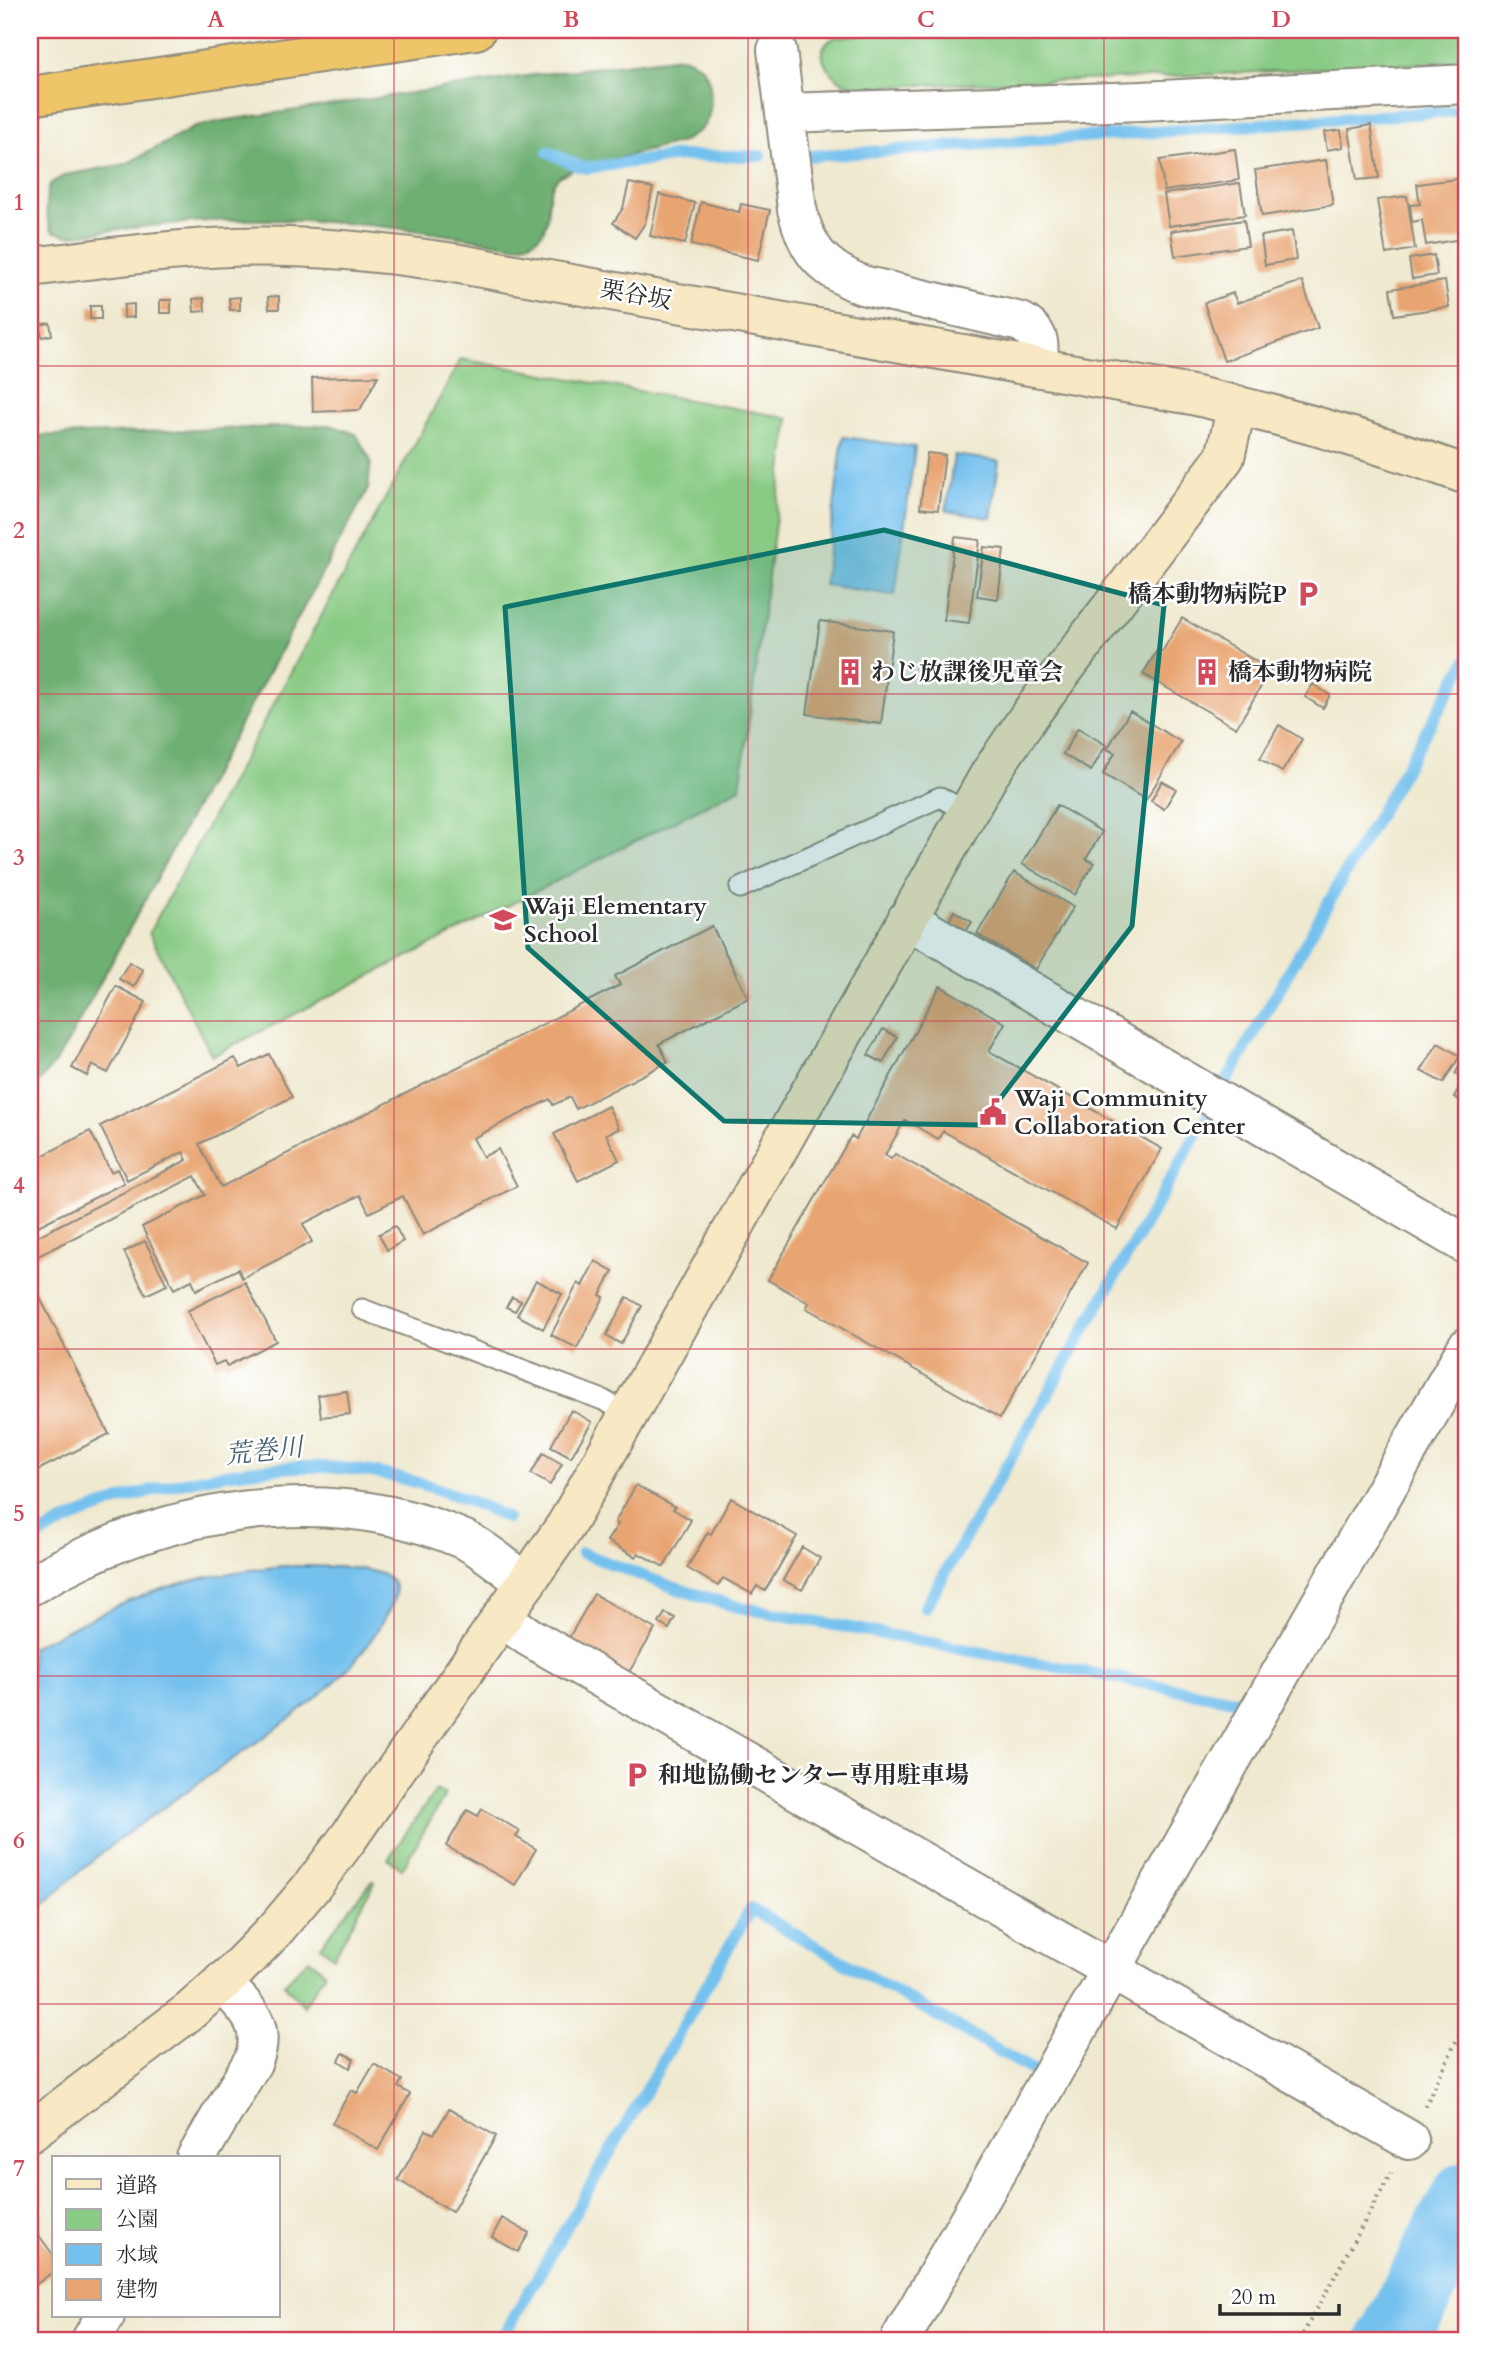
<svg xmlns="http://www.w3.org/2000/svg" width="1497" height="2370" viewBox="0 0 1497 2370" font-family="Cardo,'Noto Serif JP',serif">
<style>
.green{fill:#89cb84;stroke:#5a7b58;stroke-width:2}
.forest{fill:#6eaf72;stroke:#4c6d4e;stroke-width:2}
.water{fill:#74c1ee;stroke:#50768c;stroke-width:2}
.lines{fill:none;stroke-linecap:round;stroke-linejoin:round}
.stream{stroke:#74c1ee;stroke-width:12}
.river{stroke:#74c1ee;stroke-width:72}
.building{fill:#e8a471}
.lane-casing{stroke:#8d8a7d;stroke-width:23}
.street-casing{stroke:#8d8a7d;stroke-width:42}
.secondary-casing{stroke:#8d8a7d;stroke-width:42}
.highway-casing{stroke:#8d8a7d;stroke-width:42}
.path{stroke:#8d8a7d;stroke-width:4.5;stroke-dasharray:2 5;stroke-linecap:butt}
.lane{stroke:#fff;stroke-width:19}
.street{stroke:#fff;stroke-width:38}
.secondary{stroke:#f8e8c3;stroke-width:38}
.highway{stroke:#eec569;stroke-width:38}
.marked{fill:#0f766e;fill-opacity:0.2;stroke:#0f766e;stroke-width:5;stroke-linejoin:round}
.grid{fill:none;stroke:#d1495b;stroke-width:2;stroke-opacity:0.55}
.labels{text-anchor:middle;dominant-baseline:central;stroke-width:5;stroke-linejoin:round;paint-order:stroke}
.street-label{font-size:24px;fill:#2b2b2b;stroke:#fff}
.poi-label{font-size:24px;font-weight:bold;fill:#2b2b2b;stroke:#fff;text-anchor:start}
.water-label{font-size:26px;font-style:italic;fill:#45606f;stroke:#fff}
.neatline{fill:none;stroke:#d1495b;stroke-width:2.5}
.grid-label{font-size:23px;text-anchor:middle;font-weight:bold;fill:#d1495b}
</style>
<rect width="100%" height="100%" fill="#fff"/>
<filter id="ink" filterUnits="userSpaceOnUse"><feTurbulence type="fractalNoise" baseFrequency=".0143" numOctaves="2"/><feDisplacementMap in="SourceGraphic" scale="14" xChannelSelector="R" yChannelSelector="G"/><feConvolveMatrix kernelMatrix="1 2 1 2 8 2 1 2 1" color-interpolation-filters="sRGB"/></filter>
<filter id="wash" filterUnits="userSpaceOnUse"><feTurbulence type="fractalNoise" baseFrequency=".00686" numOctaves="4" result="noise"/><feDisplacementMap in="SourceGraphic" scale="28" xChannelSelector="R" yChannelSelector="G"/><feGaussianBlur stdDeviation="1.57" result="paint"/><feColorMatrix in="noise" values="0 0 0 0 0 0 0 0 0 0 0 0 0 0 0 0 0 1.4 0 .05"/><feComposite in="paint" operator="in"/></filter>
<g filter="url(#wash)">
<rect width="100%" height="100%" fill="#efe9cf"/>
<!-- green -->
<path class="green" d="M 902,30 L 1467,30 L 1467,61 L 1141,78 L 861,87 C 856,86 849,85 844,83 C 827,74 811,49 834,38 Z
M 461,359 L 789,418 L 740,788 L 212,1056 L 149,933 Z
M 436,1790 L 445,1795 L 402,1869 L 388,1859 Z
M 373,1880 L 375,1882 L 334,1957 L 320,1946 Z
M 309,1959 L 325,1973 L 304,2006 L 284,1984 Z"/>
<!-- forest -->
<path class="forest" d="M 681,57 C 704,62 710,75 711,97 C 711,104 710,114 707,120 C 702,131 692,136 682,142 L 574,169 C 570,172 563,174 559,177 C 535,199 567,241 512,246 C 412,227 312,216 210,221 C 163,223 115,230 68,236 L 52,231 C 45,214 44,201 50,184 L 65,175 L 126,164 L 195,127 L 221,121 L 533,75 Z
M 330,425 L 356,434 L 371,461 L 368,489 L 68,1042 L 54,1064 L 30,1093 L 30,436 Z"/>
<!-- water -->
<path class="water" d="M 843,437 L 915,447 L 895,595 L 824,585 Z
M 954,455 L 999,461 L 991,518 L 946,511 Z
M 284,1566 C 304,1566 380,1564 392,1581 C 400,1592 392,1605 386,1615 C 354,1677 302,1710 247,1749 C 202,1781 157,1811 113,1844 C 83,1866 56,1892 30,1918 L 31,1647 C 80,1624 129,1597 182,1583 C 215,1574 249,1570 284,1566 Z"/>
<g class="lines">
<!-- stream -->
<path class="stream" d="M 548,152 L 578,166 L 586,168 L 679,156 L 761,156
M 812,156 L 1467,110
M 1221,1091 L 1467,660
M 30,1541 C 110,1491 255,1458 349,1469 C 404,1475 457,1493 507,1518
M 582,1553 L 675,1588 L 734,1606 L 1244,1702
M 925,1608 L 1212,1107
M 501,2340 L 751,1909 L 1039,2074"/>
<!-- river -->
<path class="river" d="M 1393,2340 L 1467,2197"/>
</g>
<g id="blocks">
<!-- building -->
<path class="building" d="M 1371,125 L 1379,178 L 1357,180 L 1349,129 Z
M 1341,130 L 1343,147 L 1327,150 L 1324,132 Z
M 1235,149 L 1239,180 L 1164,191 L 1160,160 Z
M 1326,160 L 1333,205 L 1262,216 L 1255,170 Z
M 1465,178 L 1467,238 L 1426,245 L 1422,220 L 1412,222 L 1410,205 L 1420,204 L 1417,184 Z
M 629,183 L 653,188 L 645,223 L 635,238 L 613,223 L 623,208 Z
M 1240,183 L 1245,215 L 1169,226 L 1164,194 Z
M 659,194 L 695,203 L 685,244 L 650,236 Z
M 1407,196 L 1415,249 L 1386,254 L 1377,200 Z
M 701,202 L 739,212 L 741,204 L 770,210 L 758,260 L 691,245 Z
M 1244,220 L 1248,246 L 1175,256 L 1171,231 Z
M 1292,231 L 1296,260 L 1265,265 L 1261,236 Z
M 1434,255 L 1437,275 L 1412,279 L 1409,259 Z
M 1302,281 L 1318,328 L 1224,361 L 1204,303 L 1233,293 L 1237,303 Z
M 1445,281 L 1449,307 L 1394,315 L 1390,289 Z
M 279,296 L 279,309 L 269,309 L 268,297 Z
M 240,297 L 240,310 L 230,310 L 229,298 Z
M 204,298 L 205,311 L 194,312 L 193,299 Z
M 160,300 L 171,300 L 171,313 L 160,313 Z
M 134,304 L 134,317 L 124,318 L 124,305 Z
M 90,306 L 101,306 L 101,319 L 90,319 Z
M 50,323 L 52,335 L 42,337 L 39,325 Z
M 378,376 L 360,410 L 313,412 L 312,378 Z
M 927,453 L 945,455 L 938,510 L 920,508 Z
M 955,537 L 980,540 L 969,623 L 944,620 Z
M 984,547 L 1004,549 L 998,599 L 977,596 Z
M 1182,618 L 1271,670 L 1236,728 L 1143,674 L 1158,649 L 1162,652 Z
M 820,621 L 893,631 L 881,724 L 807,714 Z
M 1313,684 L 1330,695 L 1323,708 L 1305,697 Z
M 1130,711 L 1181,742 L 1146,800 L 1103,774 L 1115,753 L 1107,749 Z
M 1279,725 L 1302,739 L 1282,772 L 1260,759 Z
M 1078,728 L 1106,745 L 1091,771 L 1063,754 Z
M 1162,781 L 1176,789 L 1164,809 L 1151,801 Z
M 1057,805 L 1102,832 L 1086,859 L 1094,863 L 1075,895 L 1022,864 Z
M 1014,872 L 1073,907 L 1036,969 L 977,934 Z
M 954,911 L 972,922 L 965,933 L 948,923 Z
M 712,926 L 748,998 L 659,1044 L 668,1062 L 576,1109 L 570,1097 L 553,1105 L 550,1099 L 473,1138 L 483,1157 L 498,1149 L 517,1186 L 423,1235 L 403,1196 L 369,1213 L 360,1195 L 303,1224 L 312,1242 L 242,1278 L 238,1269 L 196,1290 L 192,1280 L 174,1289 L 142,1227 L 205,1195 L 195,1176 L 30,1260 L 30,1240 L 187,1160 L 183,1152 L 127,1180 L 100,1126 L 235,1058 L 241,1068 L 269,1054 L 292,1097 L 199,1144 L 221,1187 L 620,985 L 615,976 Z
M 129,962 L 143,970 L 134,987 L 119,979 Z
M 116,986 L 146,1002 L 108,1073 L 92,1065 L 87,1076 L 72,1068 Z
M 940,986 L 1005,1023 L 989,1051 L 1162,1149 L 1117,1229 L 943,1131 L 938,1139 L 905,1120 L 885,1155 L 891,1159 L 895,1154 L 1088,1263 L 1000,1418 L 806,1308 L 809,1303 L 768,1280 L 851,1136 L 856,1139 Z
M 883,1029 L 897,1037 L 883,1063 L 868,1055 Z
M 1438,1043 L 1460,1056 L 1443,1083 L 1421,1071 Z
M 1467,1052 L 1467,1104 L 1454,1097 L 1465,1079 L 1455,1074 Z
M 608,1106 L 619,1129 L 606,1134 L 619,1160 L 578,1181 L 554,1134 Z
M 90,1131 L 111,1172 L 117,1169 L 124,1183 L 32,1229 L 30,1223 L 30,1162 Z
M 395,1226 L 403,1241 L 387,1250 L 379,1234 Z
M 145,1241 L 167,1285 L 146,1295 L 124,1252 Z
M 595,1261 L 613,1271 L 600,1295 L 604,1297 L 577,1348 L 551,1335 L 578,1283 L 582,1286 Z
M 30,1278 L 109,1434 L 30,1474 Z
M 536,1280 L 562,1294 L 543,1329 L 517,1315 Z
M 245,1282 L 276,1341 L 227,1366 L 224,1361 L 215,1365 L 187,1311 Z
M 512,1297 L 521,1301 L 515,1311 L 506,1307 Z
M 627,1297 L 642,1306 L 621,1344 L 606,1336 Z
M 347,1391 L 350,1414 L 321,1417 L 318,1395 Z
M 571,1410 L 592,1422 L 571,1457 L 551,1446 Z
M 543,1453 L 562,1464 L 550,1485 L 531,1474 Z
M 636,1485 L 675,1507 L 673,1509 L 691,1520 L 664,1567 L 638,1553 L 636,1557 L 607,1541 L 618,1524 L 615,1522 Z
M 731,1498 L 797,1536 L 765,1591 L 757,1586 L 752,1594 L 723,1578 L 718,1586 L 687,1568 L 708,1532 L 711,1534 Z
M 802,1547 L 820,1558 L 802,1590 L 783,1580 Z
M 594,1594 L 655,1629 L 626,1677 L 566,1643 Z
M 665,1613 L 675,1618 L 669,1629 L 659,1623 Z
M 482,1809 L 520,1831 L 516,1837 L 536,1849 L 515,1885 L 446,1846 L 467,1810 L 478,1816 Z
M 343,2053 L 354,2059 L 350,2068 L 339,2061 Z
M 374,2064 L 402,2080 L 398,2087 L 410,2094 L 378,2150 L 332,2123 L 351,2090 L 357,2093 Z
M 449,2109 L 496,2136 L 452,2212 L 398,2180 L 426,2130 L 434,2134 Z
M 502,2218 L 529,2233 L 518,2252 L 492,2237 Z
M 30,2223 L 54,2256 L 54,2271 L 30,2289 Z"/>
</g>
</g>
<g filter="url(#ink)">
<use href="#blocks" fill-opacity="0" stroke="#8d8a7d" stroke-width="2"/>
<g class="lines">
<defs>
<path id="lane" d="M 740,888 L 940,797 L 966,812
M 362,1309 L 603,1400 L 629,1414"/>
<path id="street" d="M 777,50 L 797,209 C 807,251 822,268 862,285 L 1021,322 C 1042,334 1040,346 1036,367
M 785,113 L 1142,101 L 1467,84
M 907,919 L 1467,1245
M 30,1586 C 158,1509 324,1478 465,1540 C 486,1550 507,1569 526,1583
M 502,1618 L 529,1637 L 1409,2140
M 196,2158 L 253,2061 C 268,2024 245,2008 222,1982
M 91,2340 L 105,2316
M 900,2340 L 1467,1347"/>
<path id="secondary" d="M 30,267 C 90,260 150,251 210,248 C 292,243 373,251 454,263 L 1192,395 C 1286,416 1377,442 1467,475
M 30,2132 L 190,2011 L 234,1972 L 275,1930 L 313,1885 L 349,1837 L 566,1525 L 989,775 L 1031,713 L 1225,457 L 1237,405"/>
<path id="highway" d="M 30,96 L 476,30"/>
</defs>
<!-- lane casing -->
<use href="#lane" class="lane-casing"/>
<!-- street casing -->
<use href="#street" class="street-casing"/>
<!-- secondary casing -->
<use href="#secondary" class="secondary-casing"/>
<!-- highway casing -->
<use href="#highway" class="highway-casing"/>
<!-- path -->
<path class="path" d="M 1425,2106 L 1467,2019
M 1300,2340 L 1391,2173"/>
<!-- lane -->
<use href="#lane" class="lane"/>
<!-- street -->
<use href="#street" class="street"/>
<!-- secondary -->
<use href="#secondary" class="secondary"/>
<!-- highway -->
<use href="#highway" class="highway"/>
</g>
</g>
<!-- marked area -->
<path class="marked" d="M 884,530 L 1164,605 L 1132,926 L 980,1125 L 724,1121 L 528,948 L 505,607 Z"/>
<!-- grid -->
<path class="grid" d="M 394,30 L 394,2340M 748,30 L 748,2340M 1104,30 L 1104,2340M 30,366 L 1467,366M 30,694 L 1467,694M 30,1021 L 1467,1021M 30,1349 L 1467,1349M 30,1676 L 1467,1676M 30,2004 L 1467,2004"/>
<!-- icons -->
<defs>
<symbol id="parking-bare" viewBox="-9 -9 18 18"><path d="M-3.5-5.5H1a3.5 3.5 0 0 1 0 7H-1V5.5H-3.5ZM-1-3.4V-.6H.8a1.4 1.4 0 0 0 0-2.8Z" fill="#d1495b" stroke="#fff" stroke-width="2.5" paint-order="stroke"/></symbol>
<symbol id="building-bare" viewBox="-9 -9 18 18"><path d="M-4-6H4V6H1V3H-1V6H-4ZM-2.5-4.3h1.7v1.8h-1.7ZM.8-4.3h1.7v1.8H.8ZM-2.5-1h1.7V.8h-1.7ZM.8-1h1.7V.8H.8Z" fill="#d1495b" stroke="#fff" stroke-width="2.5" paint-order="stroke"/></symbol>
<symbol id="school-bare" viewBox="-9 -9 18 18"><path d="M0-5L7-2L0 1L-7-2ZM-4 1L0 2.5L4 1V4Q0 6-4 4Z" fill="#d1495b" stroke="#fff" stroke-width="2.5" paint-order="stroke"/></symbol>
<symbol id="civic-bare" viewBox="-9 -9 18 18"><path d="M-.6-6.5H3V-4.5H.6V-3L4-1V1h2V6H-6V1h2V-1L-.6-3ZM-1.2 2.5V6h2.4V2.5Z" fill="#d1495b" stroke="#fff" stroke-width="2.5" paint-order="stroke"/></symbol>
</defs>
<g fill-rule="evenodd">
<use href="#parking-bare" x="1289" y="575" width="38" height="38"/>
<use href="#building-bare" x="831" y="653" width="38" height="38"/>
<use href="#building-bare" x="1188" y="653" width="38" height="38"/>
<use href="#school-bare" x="484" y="901" width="38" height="38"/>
<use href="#civic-bare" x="974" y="1093" width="38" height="38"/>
<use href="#parking-bare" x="618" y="1756" width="38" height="38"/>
</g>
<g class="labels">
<!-- street labels -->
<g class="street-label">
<text transform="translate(636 295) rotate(10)">栗谷坂</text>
</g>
<!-- poi labels -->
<g class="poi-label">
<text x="1287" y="594" text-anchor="end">橋本動物病院P</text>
<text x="871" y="672">わじ放課後児童会</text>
<text x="1228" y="672">橋本動物病院</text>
<text x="524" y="906">Waji Elementary<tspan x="524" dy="28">School</tspan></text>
<text x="1014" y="1098">Waji Community<tspan x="1014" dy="28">Collaboration Center</tspan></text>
<text x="658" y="1775">和地協働センター専用駐車場</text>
</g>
<!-- water labels -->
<g class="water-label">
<text transform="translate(264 1451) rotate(-6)">荒巻川</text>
</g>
</g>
<!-- margin -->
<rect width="1497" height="2370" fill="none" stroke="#fff" stroke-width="77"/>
<!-- legend -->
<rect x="52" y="2156" width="228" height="161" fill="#ffffff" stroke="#aaaaaa" stroke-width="2"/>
<rect x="66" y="2179" width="35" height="10" fill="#f8e8c3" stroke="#aaaaaa" stroke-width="2"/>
<text x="116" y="2192" font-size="21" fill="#2b2b2b">道路</text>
<rect x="66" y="2209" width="35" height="21" fill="#89cb84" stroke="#aaaaaa" stroke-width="2"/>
<text x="116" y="2226" font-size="21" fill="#2b2b2b">公園</text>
<rect x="66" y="2244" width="35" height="21" fill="#74c1ee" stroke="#aaaaaa" stroke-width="2"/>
<text x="116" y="2262" font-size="21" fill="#2b2b2b">水域</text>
<rect x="66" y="2279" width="35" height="21" fill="#e8a471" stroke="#aaaaaa" stroke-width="2"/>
<text x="116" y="2296" font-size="21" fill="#2b2b2b">建物</text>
<!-- scale -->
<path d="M1220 2304v10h119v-10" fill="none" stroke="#2b2b2b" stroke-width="3.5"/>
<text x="1231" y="2304" font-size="21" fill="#2b2b2b" stroke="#ffffff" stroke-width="5" paint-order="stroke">20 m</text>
<rect x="38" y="38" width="1420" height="2294" class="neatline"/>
<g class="grid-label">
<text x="216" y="27">A</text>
<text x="571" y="27">B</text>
<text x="926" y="27">C</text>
<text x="1281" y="27">D</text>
<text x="19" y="210">1</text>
<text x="19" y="538">2</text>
<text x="19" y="865">3</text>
<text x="19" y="1193">4</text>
<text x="19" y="1521">5</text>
<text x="19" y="1848">6</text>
<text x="19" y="2176">7</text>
</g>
</svg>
